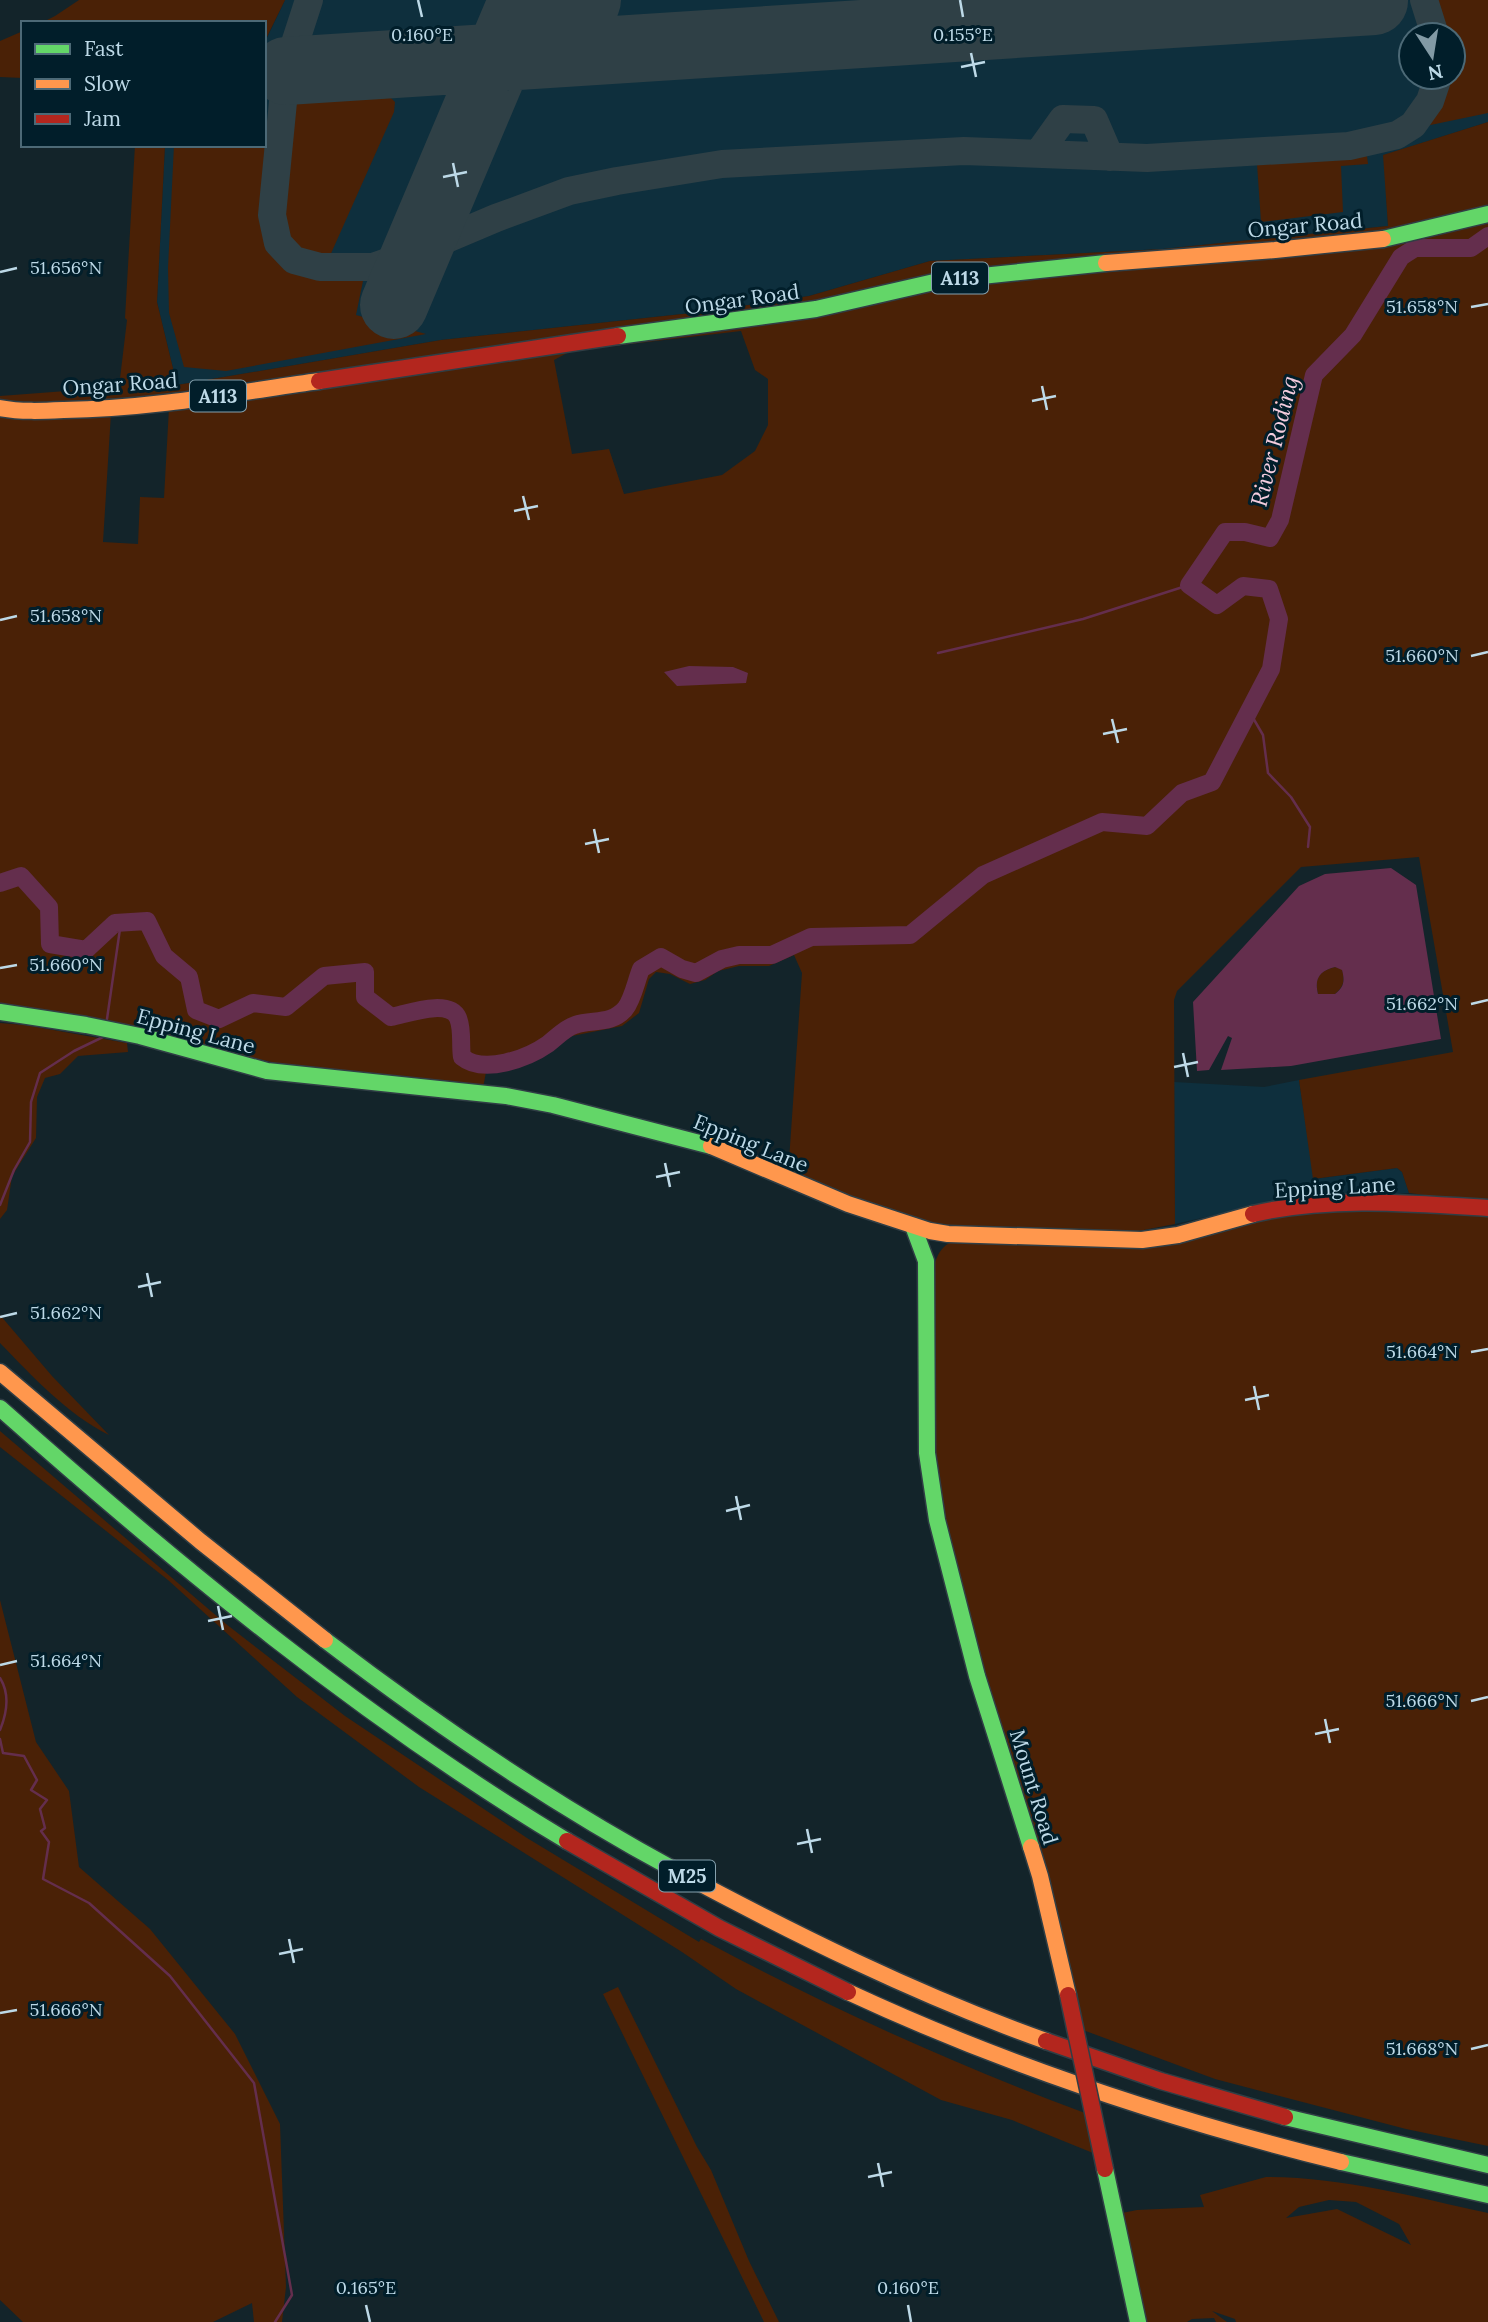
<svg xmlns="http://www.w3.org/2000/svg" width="1488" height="2322" viewBox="0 0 1488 2322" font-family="Lora,serif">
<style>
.built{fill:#0e2f3d;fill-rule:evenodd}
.green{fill:#4a2106;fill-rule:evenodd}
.water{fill:#642e4d;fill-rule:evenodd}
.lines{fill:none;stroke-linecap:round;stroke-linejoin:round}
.stream{stroke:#642e4d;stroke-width:2.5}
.river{stroke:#642e4d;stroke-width:18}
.taxiway{stroke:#2f4046;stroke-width:28}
.runway{stroke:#2f4046;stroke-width:68}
.fast-casing{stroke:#303e45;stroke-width:19}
.slow-casing{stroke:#303e45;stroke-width:19}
.jam-casing{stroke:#303e45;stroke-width:19}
.fast{stroke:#63d668;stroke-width:16}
.slow{stroke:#ff974d;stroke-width:16}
.jam{stroke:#b3261e;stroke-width:16}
.jam-bridge-casing{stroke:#303e45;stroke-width:19;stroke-linecap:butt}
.jam-bridge{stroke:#b3261e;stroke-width:16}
.ticks{fill:none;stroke:#bdd9e7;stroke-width:2.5}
.labels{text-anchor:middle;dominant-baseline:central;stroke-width:6;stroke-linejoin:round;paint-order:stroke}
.shield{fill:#011e2a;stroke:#85a1ae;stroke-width:2}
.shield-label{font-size:19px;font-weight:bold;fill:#bdd9e7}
.street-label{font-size:21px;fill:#bdd9e7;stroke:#011e2a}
.water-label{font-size:23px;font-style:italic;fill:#f4ccde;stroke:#011e2a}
.ticks-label{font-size:18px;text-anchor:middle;fill:#bdd9e7;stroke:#011e2a;stroke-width:6;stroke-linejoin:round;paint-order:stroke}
</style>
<rect width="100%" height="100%" fill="#13242a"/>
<!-- built -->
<path class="built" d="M 285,0 L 1488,0 L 1488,122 L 1384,155 L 1388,226 L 1163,249 L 930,261 L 809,296 L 701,312 L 441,340 L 177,385 L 157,302 L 165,145 L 264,145 L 264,44 ZM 1411,35 L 1453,35 L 1453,77 L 1411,77 Z
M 1299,1080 L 1314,1179 L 1397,1168 L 1402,1172 L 1409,1193 L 1255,1206 L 1175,1224 L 1174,1082 L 1264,1087 Z"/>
<!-- green -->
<path class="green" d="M 79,0 L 285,0 L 264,43 L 264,23 L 41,23 L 55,16 Z
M 1437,0 L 1488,0 L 1488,113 L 1421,127 L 1442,101 L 1449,77 L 1453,77 L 1453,35 L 1443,35 Z
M 23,31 L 23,78 L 0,77 L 0,41 Z
M 390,97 L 395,102 L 394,112 L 329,258 C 296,256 284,246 277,213 L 289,102 Z
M 264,105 L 267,106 C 267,124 267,142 266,160 C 264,184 257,211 264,235 C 277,278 328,280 364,276 L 356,315 L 426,334 L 226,371 L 184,367 L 169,313 L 168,268 L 174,145 L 264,145 Z
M 1488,122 L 1488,1203 L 1409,1193 L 1402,1172 L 1397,1168 L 1313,1179 L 1299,1080 L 1453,1052 L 1419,857 L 1301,867 L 1177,991 L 1174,1000 L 1175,1224 L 1133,1232 L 962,1228 L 924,1223 L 788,1175 L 802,973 L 794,955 L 769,966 L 739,966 L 718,971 L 705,980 L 690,984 L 670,974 L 656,972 L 649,979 L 639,1013 L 622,1026 L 572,1036 L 534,1061 L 486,1072 L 483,1088 L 297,1068 L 131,1029 L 0,1009 L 0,396 L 119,387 L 127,320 L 125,318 L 135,145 L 165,145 L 157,302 L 177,385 L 441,340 L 701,312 L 809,296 L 930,261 L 1163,249 L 1388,226 L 1383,155 ZM 741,331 L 755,370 L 768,379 L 768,425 L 755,451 L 722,475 L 624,494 L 609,449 L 572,454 L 554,360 L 571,351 ZM 169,408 L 164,498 L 140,497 L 138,544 L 103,542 L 111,413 Z
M 1367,156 L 1368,164 L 1341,166 L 1343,212 L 1261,222 L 1257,164 Z
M 1335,967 L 1342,969 C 1345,981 1344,986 1335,994 L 1318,994 C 1314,977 1320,971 1335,967 Z
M 0,1023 L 25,1025 L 127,1043 L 128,1052 L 78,1056 L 60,1074 L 45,1078 L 37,1097 L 36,1138 L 12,1176 L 7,1210 L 0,1219 Z
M 1488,1210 L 1488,2146 L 1406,2129 L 1215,2079 L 1083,2030 L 981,1666 L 934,1478 L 933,1268 C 938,1254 940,1247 955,1240 L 1106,1245 L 1134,1248 L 1161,1244 L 1283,1212 Z
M 0,1315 L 52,1376 L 109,1435 C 68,1415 31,1375 0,1343 Z
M 0,1431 L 226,1624 L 345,1716 L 527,1838 L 699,1942 L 701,1939 C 825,2006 953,2064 1085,2113 L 1093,2153 L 1012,2120 L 941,2100 L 736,1989 L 682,1952 L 419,1787 L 297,1697 L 168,1580 L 0,1447 Z
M 0,1600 L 36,1742 L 69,1791 L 79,1867 L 150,1929 L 235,2034 L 280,2124 L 286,2287 L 282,2322 L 254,2322 L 252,2303 L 213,2322 L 23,2322 L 0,2300 Z
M 618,1987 L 697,2147 L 711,2170 L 749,2261 L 779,2322 L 764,2322 L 603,1994 Z
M 1266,2177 C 1342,2177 1414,2197 1488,2213 L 1488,2322 L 1236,2322 L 1235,2319 L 1212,2311 L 1227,2322 L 1216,2322 L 1214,2318 L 1192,2319 L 1187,2322 L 1145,2322 L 1122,2213 L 1137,2210 L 1204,2207 L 1200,2195 ZM 1329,2200 L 1356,2202 L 1399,2224 L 1411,2245 L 1337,2209 L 1286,2218 L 1299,2207 Z"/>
<!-- water -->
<path class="water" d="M 689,666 L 733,667 L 748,673 L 746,683 L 677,686 L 664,672 Z
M 1391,868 L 1416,885 L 1441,1039 L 1291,1066 L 1221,1070 L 1232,1038 L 1228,1036 L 1209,1070 L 1197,1071 L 1193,1002 L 1299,886 L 1325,874 ZM 1335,967 L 1342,970 C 1345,981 1344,987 1335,994 L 1318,994 C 1314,978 1320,971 1335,967 Z"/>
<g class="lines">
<!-- stream -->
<path class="stream" d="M 938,653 L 1083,619 L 1189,585
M 1249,711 L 1263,735 L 1268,773 L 1291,797 L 1310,827 L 1308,847
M 107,1019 L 121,922
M 0,1205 L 14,1170 L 30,1142 L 31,1102 L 40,1073 L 74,1051 L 103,1037
M 0,1678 C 10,1694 7,1713 0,1730
M 0,1739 L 3,1753 L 24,1756 L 37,1780 L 31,1790 L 47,1800 L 40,1809 L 45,1828 L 41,1831 L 49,1842 L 43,1879 L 89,1903 L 170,1976 L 254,2083 L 292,2295 L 275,2322"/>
<!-- river -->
<path class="river" d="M 0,883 L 21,876 L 49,907 L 50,944 L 86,950 L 115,923 L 147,921 L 164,956 L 189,977 L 196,1010 L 219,1019 L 253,1003 L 286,1007 L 324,976 L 365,972 L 365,997 L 391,1017 C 407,1014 449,998 458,1018 C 463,1030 460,1045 462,1057 C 484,1075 528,1058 548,1044 C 557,1037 565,1028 575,1025 C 593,1019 611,1025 625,1009 C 633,999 636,981 641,969 L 661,957 L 682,969 L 696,973 L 722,959 L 739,955 L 772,955 L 811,937 L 910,935 L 983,875 L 1102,822 L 1147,826 L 1182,793 L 1212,782 L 1271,669 L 1279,619 L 1269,589 L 1243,586 L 1217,605 L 1189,585 L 1225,532 L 1245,532 L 1270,538 L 1280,520 L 1314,375 L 1353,335 L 1401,257 L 1415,248 L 1471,248 L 1488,236"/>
<!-- taxiway -->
<path class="taxiway" d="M 309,0 L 286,71 L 272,215 L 278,243 L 294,260 L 320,267 L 373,267 L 416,252 L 496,218 L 569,191 L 617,181 L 722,164 L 964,151 L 1147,158 L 1349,146 L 1397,135 L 1413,125 L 1430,101 L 1438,77
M 1424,0 L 1435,35
M 1038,154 L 1063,119 L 1094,120 L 1110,157
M 432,214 L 435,227 L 446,236 L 464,230"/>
<!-- runway -->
<path class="runway" d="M 569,42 L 587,0
M 286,71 L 1374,1
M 394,305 L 523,0"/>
<defs>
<path id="fast" d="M 1383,239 L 1488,214
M 618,336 L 816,309 L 943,280 L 1106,263
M 0,1012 L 86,1025 L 140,1036 L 267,1071 L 506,1096 L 553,1105 L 711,1146
M 913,1226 L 926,1261 L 927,1453 L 937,1520 L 977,1676 L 1031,1847
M 0,1408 C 178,1566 362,1718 567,1841
M 325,1640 C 435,1724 551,1803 673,1869
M 1285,2117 L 1488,2165
M 1341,2162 L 1488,2195
M 1105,2169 L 1138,2322"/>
<path id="slow" d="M 1106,263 L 1275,250 L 1383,239
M 0,408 C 21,412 42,411 64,410 C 149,409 235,393 319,381
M 711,1146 L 848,1204 L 930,1231 L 948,1234 L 1142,1240 L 1178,1235 L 1253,1214
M 0,1372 L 200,1541 L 325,1640
M 1031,1847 L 1040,1876 L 1068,1995
M 673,1869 C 794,1934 917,1995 1046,2041
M 848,1992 C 1007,2066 1171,2120 1341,2162"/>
<path id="jam" d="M 319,381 L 618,336
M 1253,1214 C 1329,1196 1411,1203 1488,1208
M 567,1841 L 719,1928 L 848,1992
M 1046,2041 L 1161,2081 L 1285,2117"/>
</defs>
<!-- fast casing -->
<use href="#fast" class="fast-casing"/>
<!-- slow casing -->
<use href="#slow" class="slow-casing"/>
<!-- jam casing -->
<use href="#jam" class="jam-casing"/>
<!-- fast -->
<use href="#fast" class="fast"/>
<!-- slow -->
<use href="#slow" class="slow"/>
<!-- jam -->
<use href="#jam" class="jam"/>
<defs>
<path id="jam-bridge" d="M 1068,1995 L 1105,2169"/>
</defs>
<!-- jam-bridge casing -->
<use href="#jam-bridge" class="jam-bridge-casing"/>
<!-- jam-bridge -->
<use href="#jam-bridge" class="jam-bridge"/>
</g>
<!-- ticks -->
<path class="ticks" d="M 418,0 L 422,17M 960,0 L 963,17M 971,53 L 976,77M 961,67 L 985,62M 453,163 L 458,187M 443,177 L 467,172M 0,272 L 17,268M 1471,307 L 1488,304M 1042,386 L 1047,410M 1032,401 L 1056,396M 523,496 L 529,520M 514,511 L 538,506M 0,620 L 17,616M 1471,656 L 1488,652M 1112,719 L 1118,743M 1103,734 L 1127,729M 594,829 L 599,853M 585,844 L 609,839M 0,968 L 17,965M 1471,1004 L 1488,1000M 1183,1053 L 1188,1077M 1174,1067 L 1198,1062M 665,1163 L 670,1187M 656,1177 L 680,1172M 147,1273 L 152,1297M 138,1287 L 161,1282M 0,1317 L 17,1313M 1471,1352 L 1488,1349M 1254,1386 L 1259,1410M 1245,1400 L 1269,1395M 736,1496 L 741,1520M 726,1511 L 750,1505M 218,1606 L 223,1630M 208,1621 L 232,1616M 0,1665 L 17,1661M 1471,1701 L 1488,1697M 1325,1719 L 1330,1743M 1315,1734 L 1339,1729M 807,1829 L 812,1853M 797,1844 L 821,1839M 289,1939 L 294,1963M 279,1954 L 303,1949M 0,2013 L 17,2010M 1471,2049 L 1488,2045M 878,2163 L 883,2187M 868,2177 L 892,2172M 366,2305 L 370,2322M 908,2305 L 911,2322"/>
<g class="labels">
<!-- shield labels -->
<g class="shield">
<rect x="932" y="262.5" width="56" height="31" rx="5"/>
<rect x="190" y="380.5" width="56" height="31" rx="5"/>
<rect x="659" y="1860.5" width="56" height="31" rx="5"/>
</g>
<g class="shield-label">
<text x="960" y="278">A113</text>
<text x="218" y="396">A113</text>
<text x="687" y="1876">M25</text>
</g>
<!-- street labels -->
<g class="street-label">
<text transform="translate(1305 225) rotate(-5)">Ongar Road</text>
<text transform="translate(742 299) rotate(-8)">Ongar Road</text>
<text transform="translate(120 384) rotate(-4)">Ongar Road</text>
<text transform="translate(196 1031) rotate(15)">Epping Lane</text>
<text transform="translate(751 1143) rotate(22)">Epping Lane</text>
<text transform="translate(1335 1187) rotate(-3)">Epping Lane</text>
<text transform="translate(1034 1787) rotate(73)">Mount Road</text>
</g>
<!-- water labels -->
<g class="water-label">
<text transform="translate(1274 441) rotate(-76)">River Roding</text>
</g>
</g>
<g class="ticks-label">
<text x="422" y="41">0.160°E</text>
<text x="963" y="41">0.155°E</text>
<text x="66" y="274">51.656°N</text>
<text x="1422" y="313">51.658°N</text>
<text x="66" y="622">51.658°N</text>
<text x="1422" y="662">51.660°N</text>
<text x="66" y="971">51.660°N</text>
<text x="1422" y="1010">51.662°N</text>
<text x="66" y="1319">51.662°N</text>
<text x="1422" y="1358">51.664°N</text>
<text x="66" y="1667">51.664°N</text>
<text x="1422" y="1707">51.666°N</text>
<text x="66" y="2016">51.666°N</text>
<text x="1422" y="2055">51.668°N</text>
<text x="366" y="2294">0.165°E</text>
<text x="908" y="2294">0.160°E</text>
</g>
<!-- legend -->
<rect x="21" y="21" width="245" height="126" fill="#011e2a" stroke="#4c6976" stroke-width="2"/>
<rect x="35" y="44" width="35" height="10" fill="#63d668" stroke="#4c6976" stroke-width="2"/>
<text x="84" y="56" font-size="21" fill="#bdd9e7">Fast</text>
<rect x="35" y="79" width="35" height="10" fill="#ff974d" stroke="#4c6976" stroke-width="2"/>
<text x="84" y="91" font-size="21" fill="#bdd9e7">Slow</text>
<rect x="35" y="114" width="35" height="10" fill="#b3261e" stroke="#4c6976" stroke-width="2"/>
<text x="84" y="126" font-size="21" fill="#bdd9e7">Jam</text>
<!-- north arrow -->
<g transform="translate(1432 56) rotate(168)"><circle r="33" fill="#011e2a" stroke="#4c6976" stroke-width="2"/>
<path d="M0-5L12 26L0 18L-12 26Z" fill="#829aa5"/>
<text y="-10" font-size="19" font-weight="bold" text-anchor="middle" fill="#bdd9e7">N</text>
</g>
</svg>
